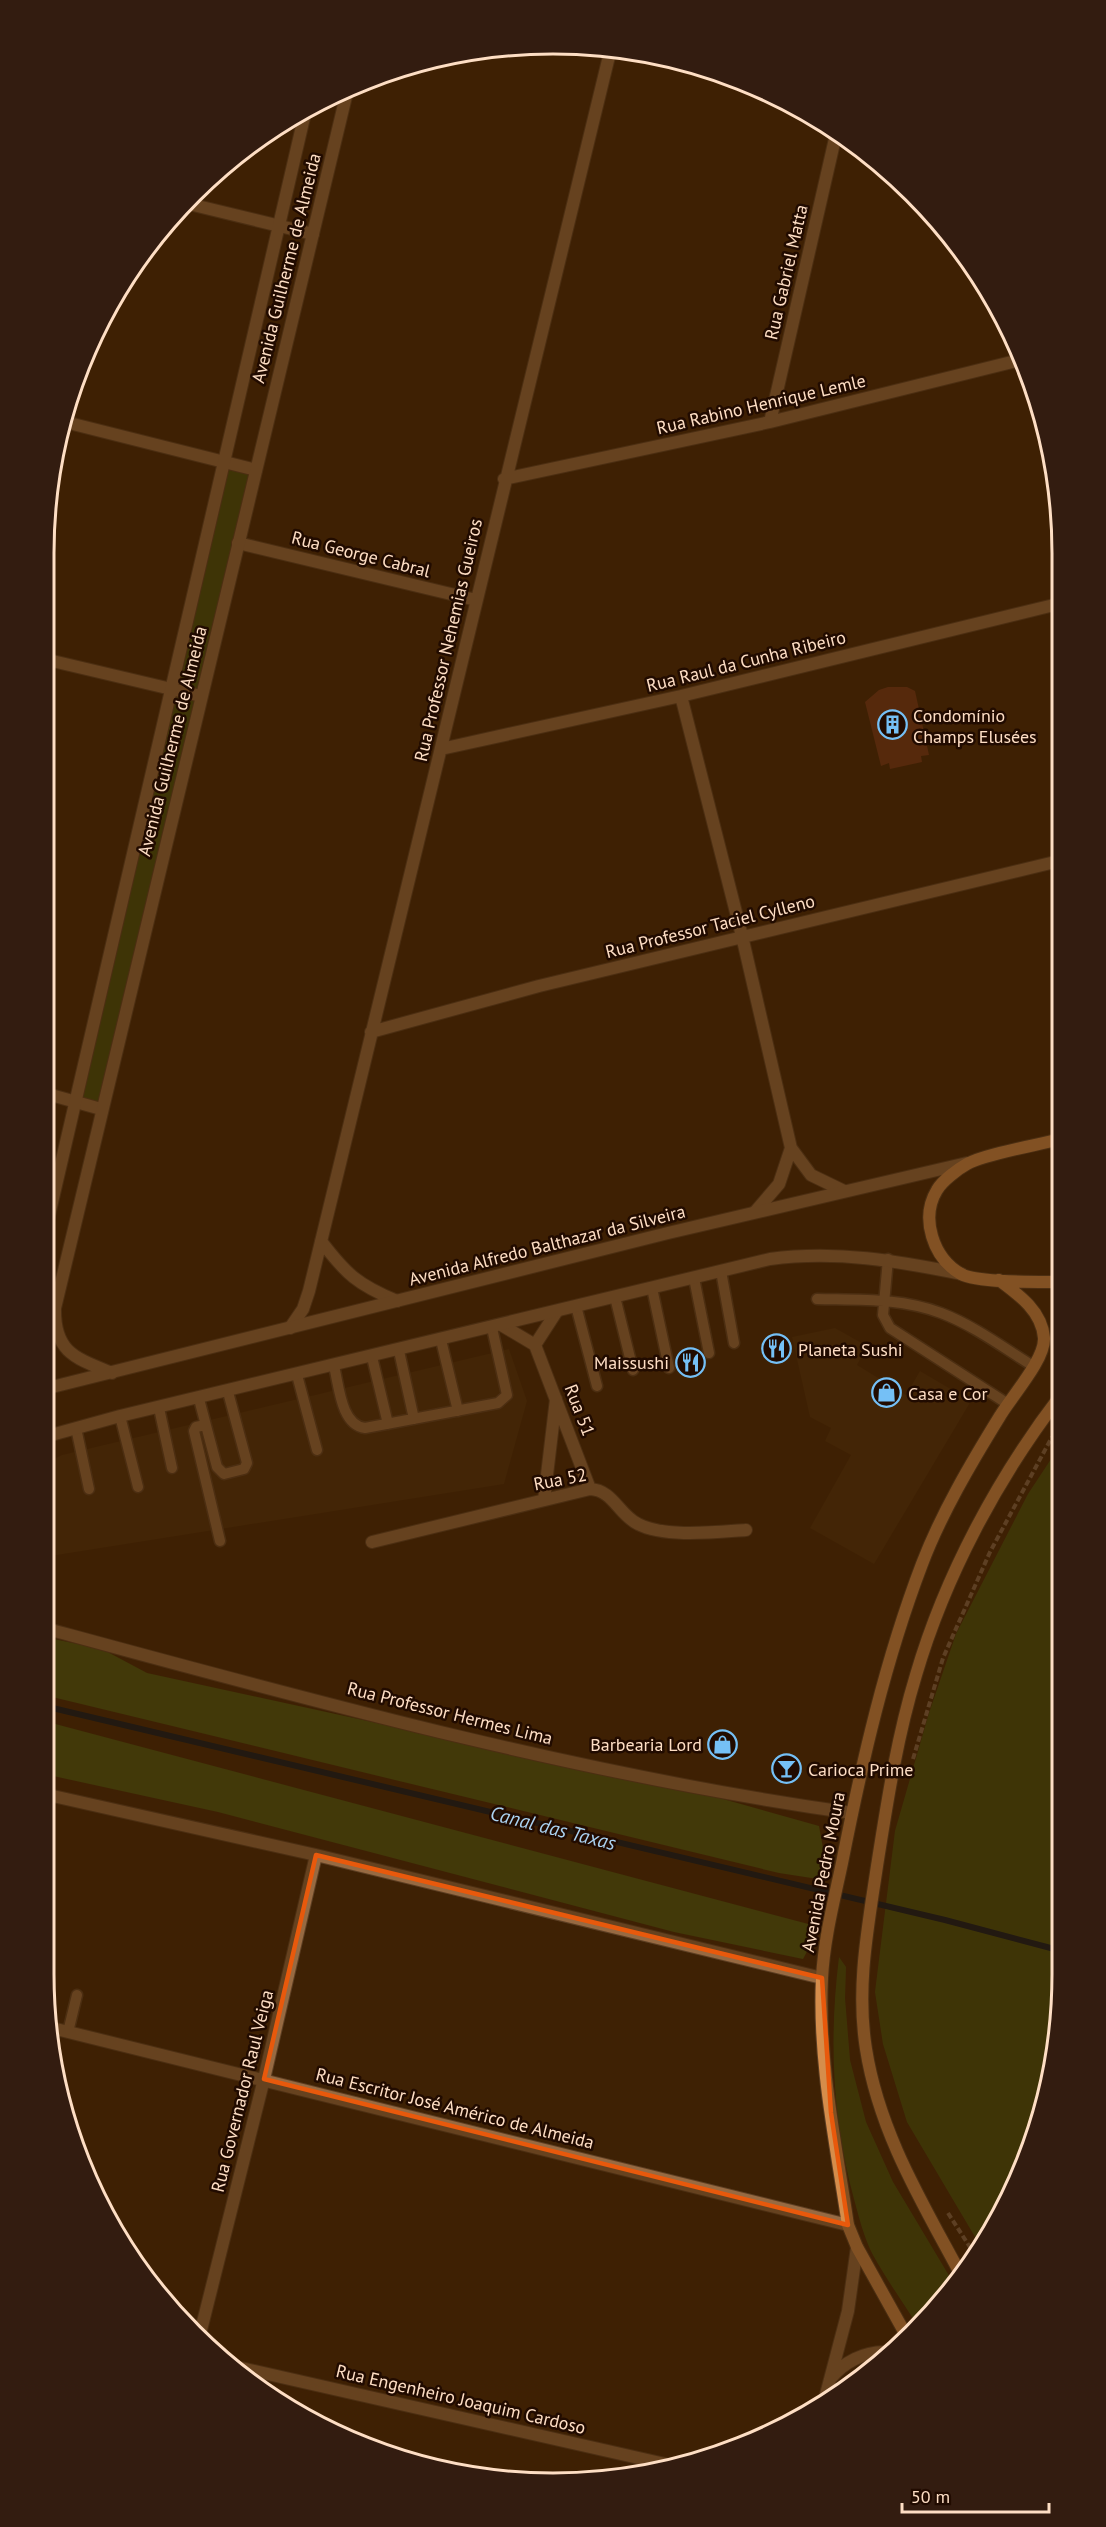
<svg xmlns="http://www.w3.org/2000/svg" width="1106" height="2527" viewBox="0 0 1106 2527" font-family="'PT Sans',sans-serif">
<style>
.built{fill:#4a2a09}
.green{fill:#3f4d0b}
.forest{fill:#475710}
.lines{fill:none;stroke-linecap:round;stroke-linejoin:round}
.stream{stroke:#012;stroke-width:6}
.building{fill:#743318}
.service-casing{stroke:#5d3f23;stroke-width:13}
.minor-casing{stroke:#5d3f23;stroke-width:14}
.tertiary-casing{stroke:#5d3f23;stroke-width:14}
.secondary-casing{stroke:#5d3f23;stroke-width:14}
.path{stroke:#836549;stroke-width:4;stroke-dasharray:6 3;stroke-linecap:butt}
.service{stroke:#976a42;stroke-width:10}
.minor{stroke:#976a42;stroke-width:12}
.tertiary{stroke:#976a42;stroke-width:12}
.secondary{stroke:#d58d4b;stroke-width:12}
.marked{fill:none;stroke:#e8590c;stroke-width:4.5;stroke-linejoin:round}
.labels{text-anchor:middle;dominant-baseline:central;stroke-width:5;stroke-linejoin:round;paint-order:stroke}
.street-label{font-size:18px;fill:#fedec4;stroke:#210b00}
.poi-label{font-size:18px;fill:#fedec4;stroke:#210b00;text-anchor:start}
.water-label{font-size:20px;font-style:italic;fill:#abd2f0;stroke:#210b00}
.rim{fill:none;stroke:#fedec4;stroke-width:3}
</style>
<rect width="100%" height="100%" fill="#3e2104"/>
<!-- built -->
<path class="built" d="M 835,1328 L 867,1346 L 857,1365 L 906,1395 L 920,1371 L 971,1401 L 874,1564 L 810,1528 L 851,1455 L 825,1441 L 831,1428 L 810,1417 L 792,1337 Z
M 509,1349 L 527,1401 L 504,1484 L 44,1557 L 44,1464 L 62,1455 Z"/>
<!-- green -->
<path class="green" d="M 224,461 L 256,470 L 101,1109 L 75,1102 Z
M 1061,1444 L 1062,1974 L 1035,2138 L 994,2228 L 981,2247 L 907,2122 L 883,2044 L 875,1992 L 895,1831 L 929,1713 L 956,1634 L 1028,1494 Z
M 839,1957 L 846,1967 L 845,1998 L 850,2060 L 866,2122 L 893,2182 L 954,2284 L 936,2310 L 917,2325 C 903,2302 886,2279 873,2255 C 864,2238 859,2217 854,2199 C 832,2118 829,2039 839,1957 Z"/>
<!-- forest -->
<path class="forest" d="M 44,1637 L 102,1649 L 147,1673 L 716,1797 L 819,1826 L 825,1859 L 818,1879 L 779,1873 L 44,1695 Z
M 44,1721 L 812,1925 L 811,1944 L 803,1959 L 674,1932 L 218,1812 L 44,1774 Z"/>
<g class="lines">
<!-- stream -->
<path class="stream" d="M 44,1706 L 945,1920 L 1062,1951"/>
</g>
<!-- building -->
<path class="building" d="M 888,687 L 907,687 L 915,691 L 929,755 L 921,756 L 922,762 L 890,769 L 889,763 L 881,766 L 865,702 L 879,690 Z"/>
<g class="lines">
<defs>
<path id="service" d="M 888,1259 L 883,1315 L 890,1328 L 1008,1404
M 721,1271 L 734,1343
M 694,1278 L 709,1353
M 652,1288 L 669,1368
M 615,1297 L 633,1370
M 817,1299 C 859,1300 901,1298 941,1313 C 973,1325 1004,1348 1033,1366
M 576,1306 L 597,1386
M 441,1340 L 458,1411
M 399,1351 L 414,1419
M 372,1357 L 388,1424
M 334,1366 C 339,1386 341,1425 365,1428 L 498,1403 L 507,1395 L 492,1328
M 297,1375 L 317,1450
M 199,1399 L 217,1467 L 224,1474 L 244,1469 L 247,1463 L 228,1392
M 159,1408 L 172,1468
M 120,1416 L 138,1487
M 205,1425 L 196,1427 L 194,1431 L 220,1541
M 76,1428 L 89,1489
M 68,2032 L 77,1995"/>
<path id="minor" d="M 185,203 L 313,234
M 65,422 L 256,470
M 770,422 L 837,130
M 504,479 L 770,422 L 1024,359
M 238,543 L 476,600
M 44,659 L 201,696
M 681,696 L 742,936 L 791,1148 L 811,1175 L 844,1191
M 441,749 L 681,696 L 1058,604
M 371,1032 L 539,986 L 1059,861
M 44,1093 L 101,1109
M 755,1212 L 779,1184 L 791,1148
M 321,1241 C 346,1274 358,1285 397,1301
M 503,1326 L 535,1345 L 590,1489
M 290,1328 L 303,1309 L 309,1291 L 611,48
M 535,1345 L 557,1311
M 544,1500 L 556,1399
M 372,1542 L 590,1489 C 613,1490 619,1515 638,1524 C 665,1538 716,1532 746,1530
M 44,1628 C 309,1700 580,1775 852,1813
M 44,1794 L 316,1855 L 822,1978
M 52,2028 L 848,2225
M 200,2334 L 264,2079 L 316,1855
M 241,2368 L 674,2466
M 831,2378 C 844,2362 864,2352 884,2352
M 824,2402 L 848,2311 L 857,2247"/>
<path id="tertiary" d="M 44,1237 L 306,109
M 112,1373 C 75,1358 54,1352 55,1308 L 348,88
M 44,1389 L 668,1233 L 967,1163
M 44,1437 L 120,1416 L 770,1259 C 836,1250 897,1261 962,1274"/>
<path id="secondary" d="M 1060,1139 C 1038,1145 985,1154 967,1164 C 958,1169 942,1181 937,1190 C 920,1218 933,1258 961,1274 C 977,1283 1040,1282 1060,1282
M 961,2275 C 922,2202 879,2132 866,2049 C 856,1987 868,1927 877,1866 C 887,1803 897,1737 916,1675 C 945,1576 998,1477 1061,1395
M 906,2335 L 857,2247 L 848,2225 C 836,2144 818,2061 822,1978 C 824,1939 834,1901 842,1863 C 862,1762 885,1661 922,1564 C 941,1514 971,1463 1000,1416 C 1011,1397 1045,1360 1044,1338 C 1042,1311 1018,1294 999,1280"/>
</defs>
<!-- service casing -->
<use href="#service" class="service-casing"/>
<!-- minor casing -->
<use href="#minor" class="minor-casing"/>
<!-- tertiary casing -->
<use href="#tertiary" class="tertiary-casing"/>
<!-- secondary casing -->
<use href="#secondary" class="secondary-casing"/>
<!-- path -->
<path class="path" d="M 913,1759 L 943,1658 L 990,1552 L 1052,1437
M 948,2213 L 975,2255"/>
<!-- service -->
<use href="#service" class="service"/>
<!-- minor -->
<use href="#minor" class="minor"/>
<!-- tertiary -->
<use href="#tertiary" class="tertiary"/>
<!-- secondary -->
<use href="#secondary" class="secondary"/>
</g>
<!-- marked area -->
<path d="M0 0H1106V2527H0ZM 316,1855 L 822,1978 L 831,2113 L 848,2225 L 264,2079 Z" fill="#3e2104" fill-opacity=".55" fill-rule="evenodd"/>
<path class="marked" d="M 316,1855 L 822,1978 L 831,2113 L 848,2225 L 264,2079 Z"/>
<!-- icons -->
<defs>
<symbol id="building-ring" viewBox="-11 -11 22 22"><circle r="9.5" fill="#210b00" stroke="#75c0f6" stroke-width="1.5"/><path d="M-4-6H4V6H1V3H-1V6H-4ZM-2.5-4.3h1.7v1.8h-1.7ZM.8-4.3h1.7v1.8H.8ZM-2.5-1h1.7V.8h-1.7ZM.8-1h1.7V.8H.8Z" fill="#75c0f6"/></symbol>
<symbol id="restaurant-ring" viewBox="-11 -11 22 22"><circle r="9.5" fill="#210b00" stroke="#75c0f6" stroke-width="1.5"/><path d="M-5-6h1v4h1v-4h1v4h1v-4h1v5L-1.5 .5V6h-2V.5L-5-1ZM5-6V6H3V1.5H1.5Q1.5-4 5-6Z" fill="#75c0f6"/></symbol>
<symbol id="shop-ring" viewBox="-11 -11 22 22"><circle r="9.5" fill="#210b00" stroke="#75c0f6" stroke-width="1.5"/><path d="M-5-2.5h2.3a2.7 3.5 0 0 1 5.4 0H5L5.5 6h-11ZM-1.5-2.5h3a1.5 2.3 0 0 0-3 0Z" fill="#75c0f6"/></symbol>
<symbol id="bar-ring" viewBox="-11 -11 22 22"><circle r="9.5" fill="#210b00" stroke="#75c0f6" stroke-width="1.5"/><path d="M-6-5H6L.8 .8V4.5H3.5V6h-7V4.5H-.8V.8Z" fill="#75c0f6"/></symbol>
</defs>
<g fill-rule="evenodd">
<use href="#building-ring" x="876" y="708" width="33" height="33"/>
<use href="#restaurant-ring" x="760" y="1332" width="33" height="33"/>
<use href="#restaurant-ring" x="674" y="1346" width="33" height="33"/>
<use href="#shop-ring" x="870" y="1376" width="33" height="33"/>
<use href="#shop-ring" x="706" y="1728" width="33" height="33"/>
<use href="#bar-ring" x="770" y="1752" width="33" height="33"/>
</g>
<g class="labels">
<!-- street labels -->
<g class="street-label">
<text transform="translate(286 268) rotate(-76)">Avenida Guilherme de Almeida</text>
<text transform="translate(786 272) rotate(-77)">Rua Gabriel Matta</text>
<text transform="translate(761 404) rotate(-13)">Rua Rabino Henrique Lemle</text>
<text transform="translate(361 554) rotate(14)">Rua George Cabral</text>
<text transform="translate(448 640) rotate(-77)">Rua Professor Nehemias Gueiros</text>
<text transform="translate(746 661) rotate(-14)">Rua Raul da Cunha Ribeiro</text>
<text transform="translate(172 741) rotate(-76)">Avenida Guilherme de Almeida</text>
<text transform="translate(710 926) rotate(-14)">Rua Professor Taciel Cylleno</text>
<text transform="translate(547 1245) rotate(-14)">Avenida Alfredo Balthazar da Silveira</text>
<text transform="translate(580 1410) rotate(69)">Rua 51</text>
<text transform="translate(560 1479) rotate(-11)">Rua 52</text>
<text transform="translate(450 1713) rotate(14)">Rua Professor Hermes Lima</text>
<text transform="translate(823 1872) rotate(-79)">Avenida Pedro Moura</text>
<text transform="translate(242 2091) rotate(-76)">Rua Governador Raul Veiga</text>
<text transform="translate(455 2108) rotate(14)">Rua Escritor José Américo de Almeida</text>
<text transform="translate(461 2399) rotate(13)">Rua Engenheiro Joaquim Cardoso</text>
</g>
<!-- poi labels -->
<g class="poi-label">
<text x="913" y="715">Condomínio<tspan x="913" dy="21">Champs Elusées</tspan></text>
<text x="798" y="1349">Planeta Sushi</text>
<text x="669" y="1362" text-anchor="end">Maissushi</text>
<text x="908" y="1393">Casa e Cor</text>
<text x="702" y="1744" text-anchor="end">Barbearia Lord</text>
<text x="808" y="1769">Carioca Prime</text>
</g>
<!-- water labels -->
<g class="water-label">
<text transform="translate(553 1828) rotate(14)">Canal das Taxas</text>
</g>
</g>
<!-- crop -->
<path d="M0 0H1106V2527H0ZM553 54H553A499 499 0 0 1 1052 553V1974A499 499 0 0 1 553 2473H553A499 499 0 0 1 54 1974V553A499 499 0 0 1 553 54Z" fill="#331c10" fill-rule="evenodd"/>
<path class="rim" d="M553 54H553A499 499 0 0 1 1052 553V1974A499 499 0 0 1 553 2473H553A499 499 0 0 1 54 1974V553A499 499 0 0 1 553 54Z"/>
<!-- scale -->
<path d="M902 2503v9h147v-9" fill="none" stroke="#fedec4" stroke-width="3"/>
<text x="911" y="2503" font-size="18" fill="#fedec4" stroke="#210b00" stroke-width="4.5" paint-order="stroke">50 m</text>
</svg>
